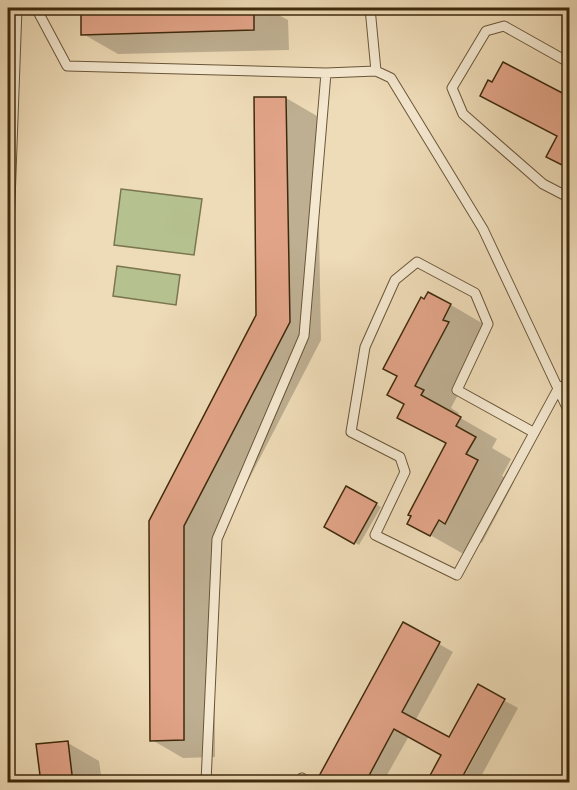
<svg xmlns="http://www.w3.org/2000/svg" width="577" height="790" viewBox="0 0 577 790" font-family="Vollkorn,serif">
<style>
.grass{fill:#b6c190;stroke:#7a764e;stroke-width:1.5}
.shadow{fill:#0003}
.building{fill:#e2a488;stroke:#3e2a0c;stroke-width:1.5}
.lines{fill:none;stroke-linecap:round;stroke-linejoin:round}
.service-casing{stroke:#6a5637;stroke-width:11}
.service{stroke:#f4e8d0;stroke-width:9}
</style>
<rect width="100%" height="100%" fill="#eedbb7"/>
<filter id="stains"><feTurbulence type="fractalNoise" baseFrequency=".00333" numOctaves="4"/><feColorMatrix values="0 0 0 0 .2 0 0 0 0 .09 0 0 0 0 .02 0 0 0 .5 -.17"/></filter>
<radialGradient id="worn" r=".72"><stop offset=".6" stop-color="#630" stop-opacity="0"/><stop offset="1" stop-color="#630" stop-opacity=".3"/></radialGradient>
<!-- grass -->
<path class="grass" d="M 121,189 L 202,199 L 194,255 L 114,245 Z
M 117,266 L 180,275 L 176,305 L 113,296 Z"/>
<!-- shadow -->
<path class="shadow" d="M 82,8 L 266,8 L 288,20 L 289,50 L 118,54 L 83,34 Z
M 8,58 L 13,61 L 15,284 L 8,298 Z
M 482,96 L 570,98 L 558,137 Z
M 286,98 L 317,116 L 321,340 L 215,545 L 215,757 L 183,758 L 152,740 L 150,521 L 258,316 Z
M 451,305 L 487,326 L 479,341 L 484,345 L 451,408 L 459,413 L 457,416 L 497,439 L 492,448 L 511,459 L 502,476 L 514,482 L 482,543 L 476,540 L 467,556 L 409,523 L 447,444 L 399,417 L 406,404 L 389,394 Z
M 347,488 L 381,507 L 359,545 L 326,526 Z
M 439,644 L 453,652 L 415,721 L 449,739 L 443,754 L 409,736 L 383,782 L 329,782 Z
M 505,701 L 518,708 L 478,782 L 461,782 Z
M 68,743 L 99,761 L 102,782 L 43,782 Z"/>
<!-- building -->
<path class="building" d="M 81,8 L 254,8 L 254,30 L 81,35 Z
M 503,62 L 570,97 L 570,169 L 546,157 L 557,136 L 480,96 L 488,80 L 492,82 Z
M 254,97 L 286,97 L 290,322 L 184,526 L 184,740 L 150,741 L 149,521 L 256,315 Z
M 428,292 L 451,304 L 443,320 L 449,322 L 415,386 L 424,390 L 421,395 L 461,417 L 456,426 L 476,437 L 466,454 L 478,460 L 445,524 L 439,520 L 430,536 L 407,524 L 411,516 L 408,515 L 446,443 L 397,418 L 404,404 L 387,395 L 397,376 L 383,369 L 421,297 L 424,299 Z
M 346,486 L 377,503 L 354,544 L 324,527 Z
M 403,622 L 440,642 L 402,712 L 449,737 L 478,684 L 505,699 L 459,783 L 426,783 L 441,755 L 394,729 L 365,783 L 326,783 L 318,778 Z
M 68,741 L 73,783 L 41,783 L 36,744 Z"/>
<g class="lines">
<defs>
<path id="service" d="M 36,8 L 67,66 L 326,73 L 376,71
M 370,8 L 376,71 L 391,78 L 483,229 L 570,414
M 570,63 L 504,26 L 486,31 L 452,88 L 463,114 L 543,184 L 570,198
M 8,256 L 17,8
M 533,432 L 457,390 L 488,324 L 475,293 L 417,262 L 395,280 L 365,347 L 351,432 L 400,457 L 405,472 L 375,535 L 457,575 L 559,387 L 570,384
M 302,778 L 308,782
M 206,782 L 217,539 L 304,336 L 326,73"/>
</defs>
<!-- service casing -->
<use href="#service" class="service-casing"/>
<!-- service -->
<use href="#service" class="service"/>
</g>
<!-- margin -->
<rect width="577" height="790" fill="none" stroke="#eedbb7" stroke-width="30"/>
<rect x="9" y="9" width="559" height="772" fill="none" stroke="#3e2a0c" stroke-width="3"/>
<rect x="15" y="15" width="547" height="760" fill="none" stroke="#3e2a0c" stroke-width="1.5"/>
<rect width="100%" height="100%" filter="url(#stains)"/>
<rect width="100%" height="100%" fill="url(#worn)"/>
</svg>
